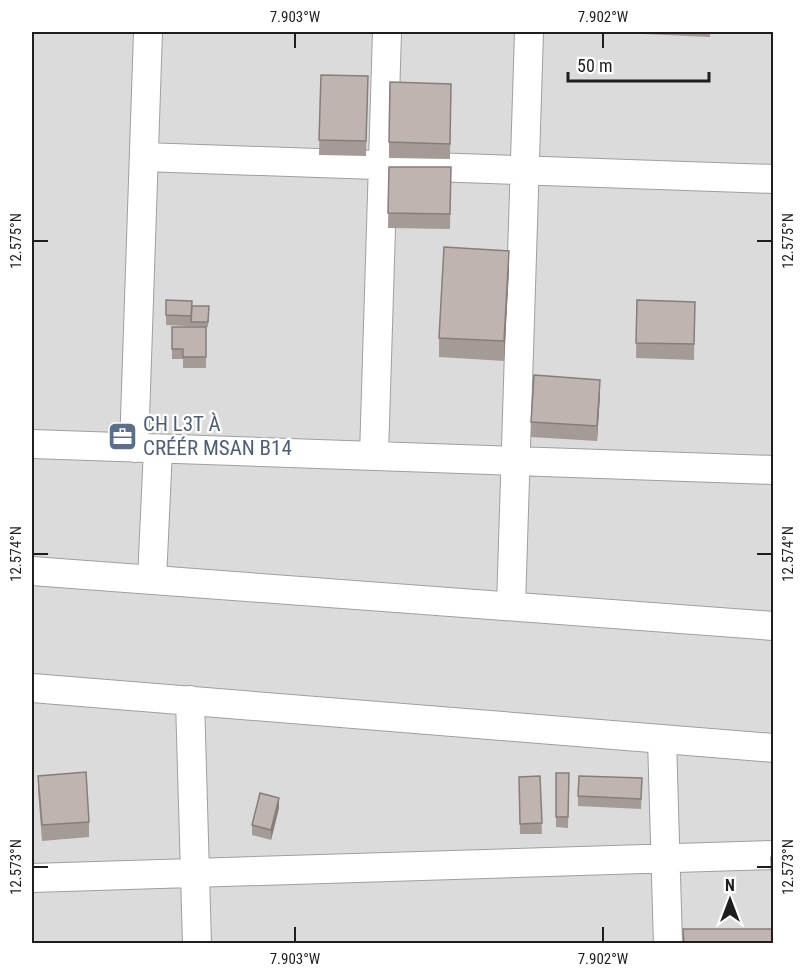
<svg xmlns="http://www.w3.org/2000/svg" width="805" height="975" viewBox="0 0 805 975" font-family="'Roboto Condensed',sans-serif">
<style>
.residential{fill:#dcdbdb}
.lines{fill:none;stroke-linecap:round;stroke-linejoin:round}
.minor-casing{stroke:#9f9f9f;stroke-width:30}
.minor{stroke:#fff;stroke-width:28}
.wall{fill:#a49b97}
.shaded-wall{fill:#867e7b}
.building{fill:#bfb4b0;stroke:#867e7b;stroke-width:1.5}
.ticks{fill:none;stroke:#1e1e1e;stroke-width:2}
.labels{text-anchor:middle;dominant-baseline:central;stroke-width:4.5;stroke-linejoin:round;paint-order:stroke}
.service-label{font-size:21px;fill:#4e5e75;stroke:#fff;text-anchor:start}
.neatline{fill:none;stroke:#1e1e1e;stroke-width:2}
.ticks-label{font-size:15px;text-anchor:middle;fill:#1e1e1e}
</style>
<rect width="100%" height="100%" fill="#eee9e4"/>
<!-- residential -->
<path class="residential" d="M 32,32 L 773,32 L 773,943 L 32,943 Z"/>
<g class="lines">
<defs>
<path id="minor" d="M 144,157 L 774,179
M 32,444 L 774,470
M 134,448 L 148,32
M 374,456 L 387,32
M 32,571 L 774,626
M 152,580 L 158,449
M 511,606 L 529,32
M 32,688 L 774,748
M 190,700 L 197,944
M 662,739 L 668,944
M 32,878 L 774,855"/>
</defs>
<!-- minor casing -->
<use href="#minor" class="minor-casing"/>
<!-- minor -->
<use href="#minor" class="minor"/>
</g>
<!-- wall -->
<path class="wall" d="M 643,32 L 710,32 L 710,37 L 643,34 Z
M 321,75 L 368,76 L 366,156 L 319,155 Z
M 451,84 L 450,159 L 389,158 L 389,142 Z
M 389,167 L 451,167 L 450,229 L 388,228 Z
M 509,270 L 504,361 L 439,357 L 439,338 Z
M 166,300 L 192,306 L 209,306 L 208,327 L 166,325 Z
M 637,300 L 695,302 L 694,360 L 636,358 Z
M 172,327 L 206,327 L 206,368 L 183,368 L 183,359 L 172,359 Z
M 600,395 L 597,441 L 531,437 L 531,422 Z
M 556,773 L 569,773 L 568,828 L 556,827 Z
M 38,776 L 89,822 L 89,837 L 42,841 L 38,791 Z
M 540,776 L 542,834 L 520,834 L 519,777 Z
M 642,789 L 641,809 L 578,806 L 578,796 Z
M 279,808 L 271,840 L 252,835 L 252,825 Z
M 774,856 L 774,944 L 771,876 L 771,857 Z"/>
<!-- shaded-wall -->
<path class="shaded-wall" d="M 509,251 L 509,270 L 504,361 L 504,341 Z
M 600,380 L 600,395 L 597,441 L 597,426 Z
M 279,798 L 279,808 L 271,840 L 271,830 Z"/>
<!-- building -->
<path class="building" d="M 321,75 L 368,76 L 366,141 L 319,140 Z
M 390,82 L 451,84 L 450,144 L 389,142 Z
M 389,167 L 451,167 L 450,214 L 388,213 Z
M 444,247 L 509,251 L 504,341 L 439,338 Z
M 166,300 L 192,301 L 191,316 L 166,315 Z
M 637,300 L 695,302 L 694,344 L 636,343 Z
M 192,306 L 209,306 L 208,322 L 191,322 Z
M 172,327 L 206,327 L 206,357 L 183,357 L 183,349 L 172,349 Z
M 534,375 L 600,380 L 597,426 L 531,422 Z
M 86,772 L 89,822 L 42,825 L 38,776 Z
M 556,773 L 569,773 L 568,817 L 556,817 Z
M 540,776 L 542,823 L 520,824 L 519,777 Z
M 579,776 L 642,778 L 641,799 L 578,796 Z
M 260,793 L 279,798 L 271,830 L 252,825 Z
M 774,856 L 774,926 L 771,857 Z
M 683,929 L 774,929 L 774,944 L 684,944 Z"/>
<!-- ticks -->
<path class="ticks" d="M 295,33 L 295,48M 603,33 L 603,48M 33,241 L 48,241M 757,241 L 772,241M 33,554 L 48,554M 757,554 L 772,554M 33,867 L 48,867M 757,867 L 772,867M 295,927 L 295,942M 603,927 L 603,942"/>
<!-- icons -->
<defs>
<symbol id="office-square" viewBox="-11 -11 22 22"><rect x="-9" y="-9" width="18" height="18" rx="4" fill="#5c6f8a" stroke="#fff"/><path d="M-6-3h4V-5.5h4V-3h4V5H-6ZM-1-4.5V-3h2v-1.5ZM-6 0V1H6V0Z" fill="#fff"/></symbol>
</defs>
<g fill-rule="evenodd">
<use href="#office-square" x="106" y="420" width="33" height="33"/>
</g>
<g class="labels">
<!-- service labels -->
<g class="service-label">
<text x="143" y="424">CH L3T À<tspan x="143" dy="24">CRÉÉR MSAN B14</tspan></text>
</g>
</g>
<!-- border -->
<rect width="805" height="975" fill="none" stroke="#ffffff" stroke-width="66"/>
<!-- north arrow -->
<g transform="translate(730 900)" stroke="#ffffff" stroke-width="4.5" paint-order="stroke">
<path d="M0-4.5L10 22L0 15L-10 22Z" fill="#1e1e1e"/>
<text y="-9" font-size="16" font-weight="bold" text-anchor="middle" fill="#1e1e1e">N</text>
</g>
<!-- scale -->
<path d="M568 72v9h141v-9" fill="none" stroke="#1e1e1e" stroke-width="3"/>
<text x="577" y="72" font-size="18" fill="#1e1e1e" stroke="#ffffff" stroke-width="4.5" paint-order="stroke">50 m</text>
<rect x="33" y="33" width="739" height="909" class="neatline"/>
<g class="ticks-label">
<text x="295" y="22">7.903°W</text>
<text x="603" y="22">7.902°W</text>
<text transform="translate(16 241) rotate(-90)" y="5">12.575°N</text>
<text transform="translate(788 241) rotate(-90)" y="5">12.575°N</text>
<text transform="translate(16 554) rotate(-90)" y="5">12.574°N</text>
<text transform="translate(788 554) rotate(-90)" y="5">12.574°N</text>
<text transform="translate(16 867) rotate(-90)" y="5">12.573°N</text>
<text transform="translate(788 867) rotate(-90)" y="5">12.573°N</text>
<text x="295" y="964">7.903°W</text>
<text x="603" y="964">7.902°W</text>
</g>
</svg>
